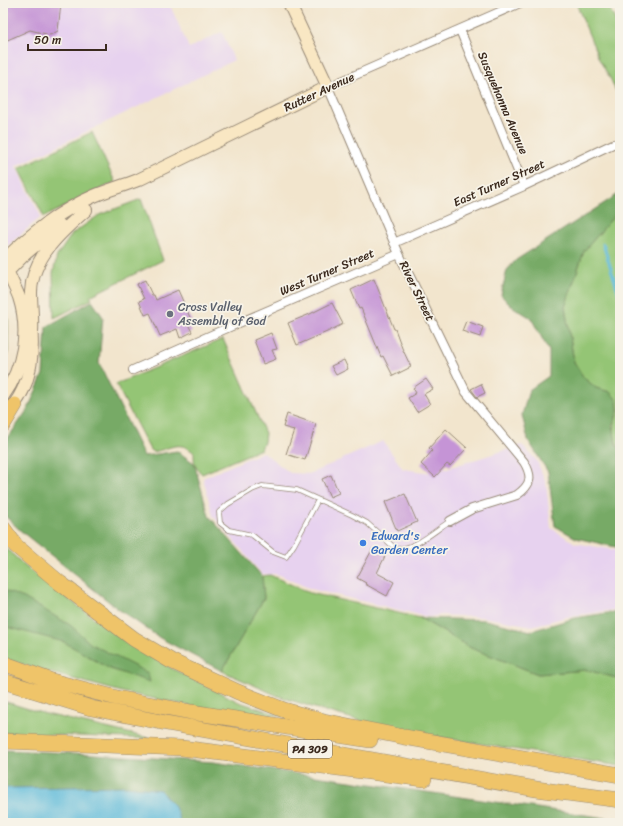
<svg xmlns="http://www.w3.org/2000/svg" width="623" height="826" viewBox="0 0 623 826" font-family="Sriracha,sans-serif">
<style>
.built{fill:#e7d2ef}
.green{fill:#94c575;stroke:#68784a}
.forest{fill:#7a6;stroke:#596a42}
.water{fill:#5cbada;stroke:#4c727c}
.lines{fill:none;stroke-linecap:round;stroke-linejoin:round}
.stream{stroke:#5cbada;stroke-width:3}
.building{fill:#c594d6}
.lane-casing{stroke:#968876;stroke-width:5.5}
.street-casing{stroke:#968876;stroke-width:10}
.secondary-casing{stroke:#968876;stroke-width:14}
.highway-casing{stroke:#968876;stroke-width:16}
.lane{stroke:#fff;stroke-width:4}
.street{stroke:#fff;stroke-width:8}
.secondary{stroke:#f9e7c3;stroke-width:12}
.highway{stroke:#efc469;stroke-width:15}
.worship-dot{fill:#6b7280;stroke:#f7f3e8;stroke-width:1.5}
.shop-dot{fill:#3f7fe0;stroke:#f7f3e8;stroke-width:1.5}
.labels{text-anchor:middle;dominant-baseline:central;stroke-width:3.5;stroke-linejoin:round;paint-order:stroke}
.shield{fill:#f7f3e8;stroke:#73665b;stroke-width:1}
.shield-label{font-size:11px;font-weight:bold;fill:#3b2a1e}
.street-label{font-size:12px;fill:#3b2a1e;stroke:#f7f3e8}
.worship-label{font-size:12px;fill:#5b616d;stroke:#f7f3e8;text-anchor:start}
.shop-label{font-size:12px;fill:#366cbe;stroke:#f7f3e8;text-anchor:start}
</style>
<rect width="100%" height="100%" fill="#f7f3e8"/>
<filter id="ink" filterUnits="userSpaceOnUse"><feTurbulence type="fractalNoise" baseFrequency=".025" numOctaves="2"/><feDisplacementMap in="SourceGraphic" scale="8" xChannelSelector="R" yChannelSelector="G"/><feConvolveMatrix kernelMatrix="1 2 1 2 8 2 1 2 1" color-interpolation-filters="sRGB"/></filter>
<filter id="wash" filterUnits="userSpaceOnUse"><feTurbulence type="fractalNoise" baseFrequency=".012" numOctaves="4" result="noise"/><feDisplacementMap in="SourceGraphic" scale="16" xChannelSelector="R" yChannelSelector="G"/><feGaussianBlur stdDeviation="0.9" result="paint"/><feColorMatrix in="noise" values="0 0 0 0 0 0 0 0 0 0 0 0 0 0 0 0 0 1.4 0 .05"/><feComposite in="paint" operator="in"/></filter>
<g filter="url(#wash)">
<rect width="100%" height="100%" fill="#f2e5cd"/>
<!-- built -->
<path class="built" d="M 3,3 L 169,3 L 189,48 L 222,32 L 234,60 L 16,166 L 41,217 L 6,247 L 3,245 Z
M 383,441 L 403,469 L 432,473 L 522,445 L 537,461 L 546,483 L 551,528 L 575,543 L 620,551 L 620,609 L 571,616 L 532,626 L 483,617 L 442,615 L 429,617 L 311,589 L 277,574 L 262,574 L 213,516 L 203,478 L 263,452 L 290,473 L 309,474 Z"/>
<!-- green -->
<path class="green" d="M 576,3 L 607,3 L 620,30 L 620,100 L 611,80 L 599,59 Z
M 92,132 L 115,182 L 44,217 L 19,168 Z
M 141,199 L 163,260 L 90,296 L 92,299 L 54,318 L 53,273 L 57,256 L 72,234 L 99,215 Z
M 620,209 L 620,449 C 611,437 614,424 618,411 L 610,392 L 596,388 L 584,378 L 574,362 L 565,307 L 584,251 Z
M 3,315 L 8,318 L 8,352 L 3,367 Z
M 223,339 L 265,433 L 264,442 L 261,449 L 202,474 C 194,466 194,464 194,453 C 180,439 170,449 153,452 L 150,450 L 116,384 Z
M 3,542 L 7,549 L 26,567 L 122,639 L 171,668 L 239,702 L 283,716 L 215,711 L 122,692 L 40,670 L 3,658 Z
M 270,575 L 310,593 L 420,618 L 471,648 L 538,674 L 587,670 L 620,679 L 620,766 L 444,738 L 379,726 L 318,709 L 278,696 L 222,671 L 264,598 L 262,576 Z
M 3,701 L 42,713 L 153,739 L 3,733 Z"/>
<!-- forest -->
<path class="forest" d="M 620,193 L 620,209 L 584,251 L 565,307 L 574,362 L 584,378 L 596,388 L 610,392 L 617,400 L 618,411 L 613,425 L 616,444 L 620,449 L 620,548 L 576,538 L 555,526 L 548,472 L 528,440 L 522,415 L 529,390 L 549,376 L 549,351 L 531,318 L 510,305 L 501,295 L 507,270 L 516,260 Z
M 92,301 L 103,317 L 99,363 L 144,456 L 177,451 L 194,463 L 209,516 L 262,576 L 264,598 L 222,671 L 160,638 L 118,609 L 22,532 L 6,517 L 3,511 L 3,445 L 28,409 L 43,374 L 46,327 Z
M 3,590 L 24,598 L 70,625 L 91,644 L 148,673 L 150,682 L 110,669 L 64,642 L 3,626 Z
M 620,611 L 620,679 L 587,670 L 538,674 L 471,648 L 420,618 L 485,620 L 531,631 L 575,618 Z
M 3,750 L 94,754 L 213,762 L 315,776 L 620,820 L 620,823 L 3,823 Z"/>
<!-- water -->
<path class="water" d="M 128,786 L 160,790 L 175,807 L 181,823 L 3,823 L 3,788 Z"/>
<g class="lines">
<!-- stream -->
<path class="stream" d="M 603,244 L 620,297"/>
</g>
<g id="blocks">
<!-- building -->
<path class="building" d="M 3,3 L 61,3 L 58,31 L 50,35 L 30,30 L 3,42 Z
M 374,279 L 394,329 L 395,329 L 402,348 L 411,367 L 393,376 L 383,356 L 381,357 L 361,308 L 359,309 L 351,290 Z
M 145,280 L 152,295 L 154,295 L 156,300 L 178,290 L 192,322 L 188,324 L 192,332 L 180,338 L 177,329 L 160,336 L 150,313 L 145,315 L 139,301 L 144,299 L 137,284 Z
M 332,303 L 343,324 L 327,332 L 297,345 L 288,323 L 310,314 Z
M 466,321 L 483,327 L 480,337 L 462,331 Z
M 271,333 L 277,349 L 272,350 L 276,359 L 263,364 L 254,340 Z
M 344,360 L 348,369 L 336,375 L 331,366 Z
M 426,379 L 433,389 L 424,394 L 430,404 L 417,412 L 408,398 L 416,393 L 413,388 Z
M 481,384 L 485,393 L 477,397 L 471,389 Z
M 287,414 L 316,424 L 305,460 L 286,454 L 294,430 L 283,427 Z
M 446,429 L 467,448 L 450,466 L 447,464 L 435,477 L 421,464 L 432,451 L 429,448 Z
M 331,475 L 339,493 L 330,497 L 322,479 Z
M 405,494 L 417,522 L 397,531 L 385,502 Z
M 373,548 L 386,554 L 377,573 L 394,582 L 387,596 L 365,584 L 366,583 L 357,578 Z"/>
</g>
</g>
<g filter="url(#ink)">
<use href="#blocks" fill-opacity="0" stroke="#968876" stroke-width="1"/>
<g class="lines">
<defs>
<path id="lane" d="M 318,500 L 294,545 L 286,557 L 273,552 L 252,535 L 229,530 L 220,523 L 219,512 L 228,504 L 252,490 L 262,486 L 297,490 L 352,515 L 367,523 L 396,549 C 416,549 434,531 450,521"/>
<path id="street" d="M 460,30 L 524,186
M 394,243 L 524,186 L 613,144
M 133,370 L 225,329 L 399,254
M 450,521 L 472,509 L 517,495 C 531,485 533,477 524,462 L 466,392 L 399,254 L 328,87 L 520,3"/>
<path id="secondary" d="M 11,268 L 24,255 L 60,225
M 32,332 C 33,319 31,306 31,292 C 32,257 62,231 86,210
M 3,396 C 24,367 30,331 19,297 C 14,284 7,274 4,260 C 31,234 59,211 94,196 C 108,190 123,186 138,180 L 328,87 L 289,3
M 9,411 C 30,388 34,356 31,326"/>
<path id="highway" d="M 3,425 L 15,405
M 3,528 L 16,546 L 60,583 L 134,639 L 171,661 L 238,692 L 284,710 L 324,721 L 404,737 L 620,775
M 3,663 L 52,681 L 117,698 L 191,712 L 370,740
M 3,681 L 91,708 L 166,723 L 536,789 L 620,800
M 3,741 L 182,748 L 424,779"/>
</defs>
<!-- lane casing -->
<use href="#lane" class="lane-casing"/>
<!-- street casing -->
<use href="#street" class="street-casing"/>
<!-- secondary casing -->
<use href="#secondary" class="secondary-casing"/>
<!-- highway casing -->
<use href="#highway" class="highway-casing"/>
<!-- lane -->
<use href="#lane" class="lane"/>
<!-- street -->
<use href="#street" class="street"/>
<!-- secondary -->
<use href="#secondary" class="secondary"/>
<!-- highway -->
<use href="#highway" class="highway"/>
</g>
</g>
<!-- markers -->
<circle class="worship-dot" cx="170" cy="314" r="4"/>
<circle class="shop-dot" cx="363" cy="543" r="4"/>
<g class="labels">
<!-- shield labels -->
<rect class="shield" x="288" y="740" width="44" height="18" rx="3"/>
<g class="shield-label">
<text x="310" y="749">PA 309</text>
</g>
<!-- street labels -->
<g class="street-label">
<text transform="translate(319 92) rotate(-25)">Rutter Avenue</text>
<text transform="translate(503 103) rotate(67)">Susquehanna Avenue</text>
<text transform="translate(499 183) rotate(-24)">East Turner Street</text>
<text transform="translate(327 272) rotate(-23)">West Turner Street</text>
<text transform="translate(417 291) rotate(64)">River Street</text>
</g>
<!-- worship labels -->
<g class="worship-label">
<text x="178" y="307">Cross Valley<tspan x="178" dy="14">Assembly of God</tspan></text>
</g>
<!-- shop labels -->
<g class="shop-label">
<text x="371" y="536">Edward's<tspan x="371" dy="14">Garden Center</tspan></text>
</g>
</g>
<!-- margin -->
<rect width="623" height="826" fill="none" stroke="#f7f3e8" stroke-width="16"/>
<!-- scale -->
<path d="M28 44v6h78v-6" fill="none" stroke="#3b2a1e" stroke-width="2"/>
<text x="34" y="44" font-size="12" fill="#3b2a1e" stroke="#f7f3e8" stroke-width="3" paint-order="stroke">50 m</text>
</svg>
